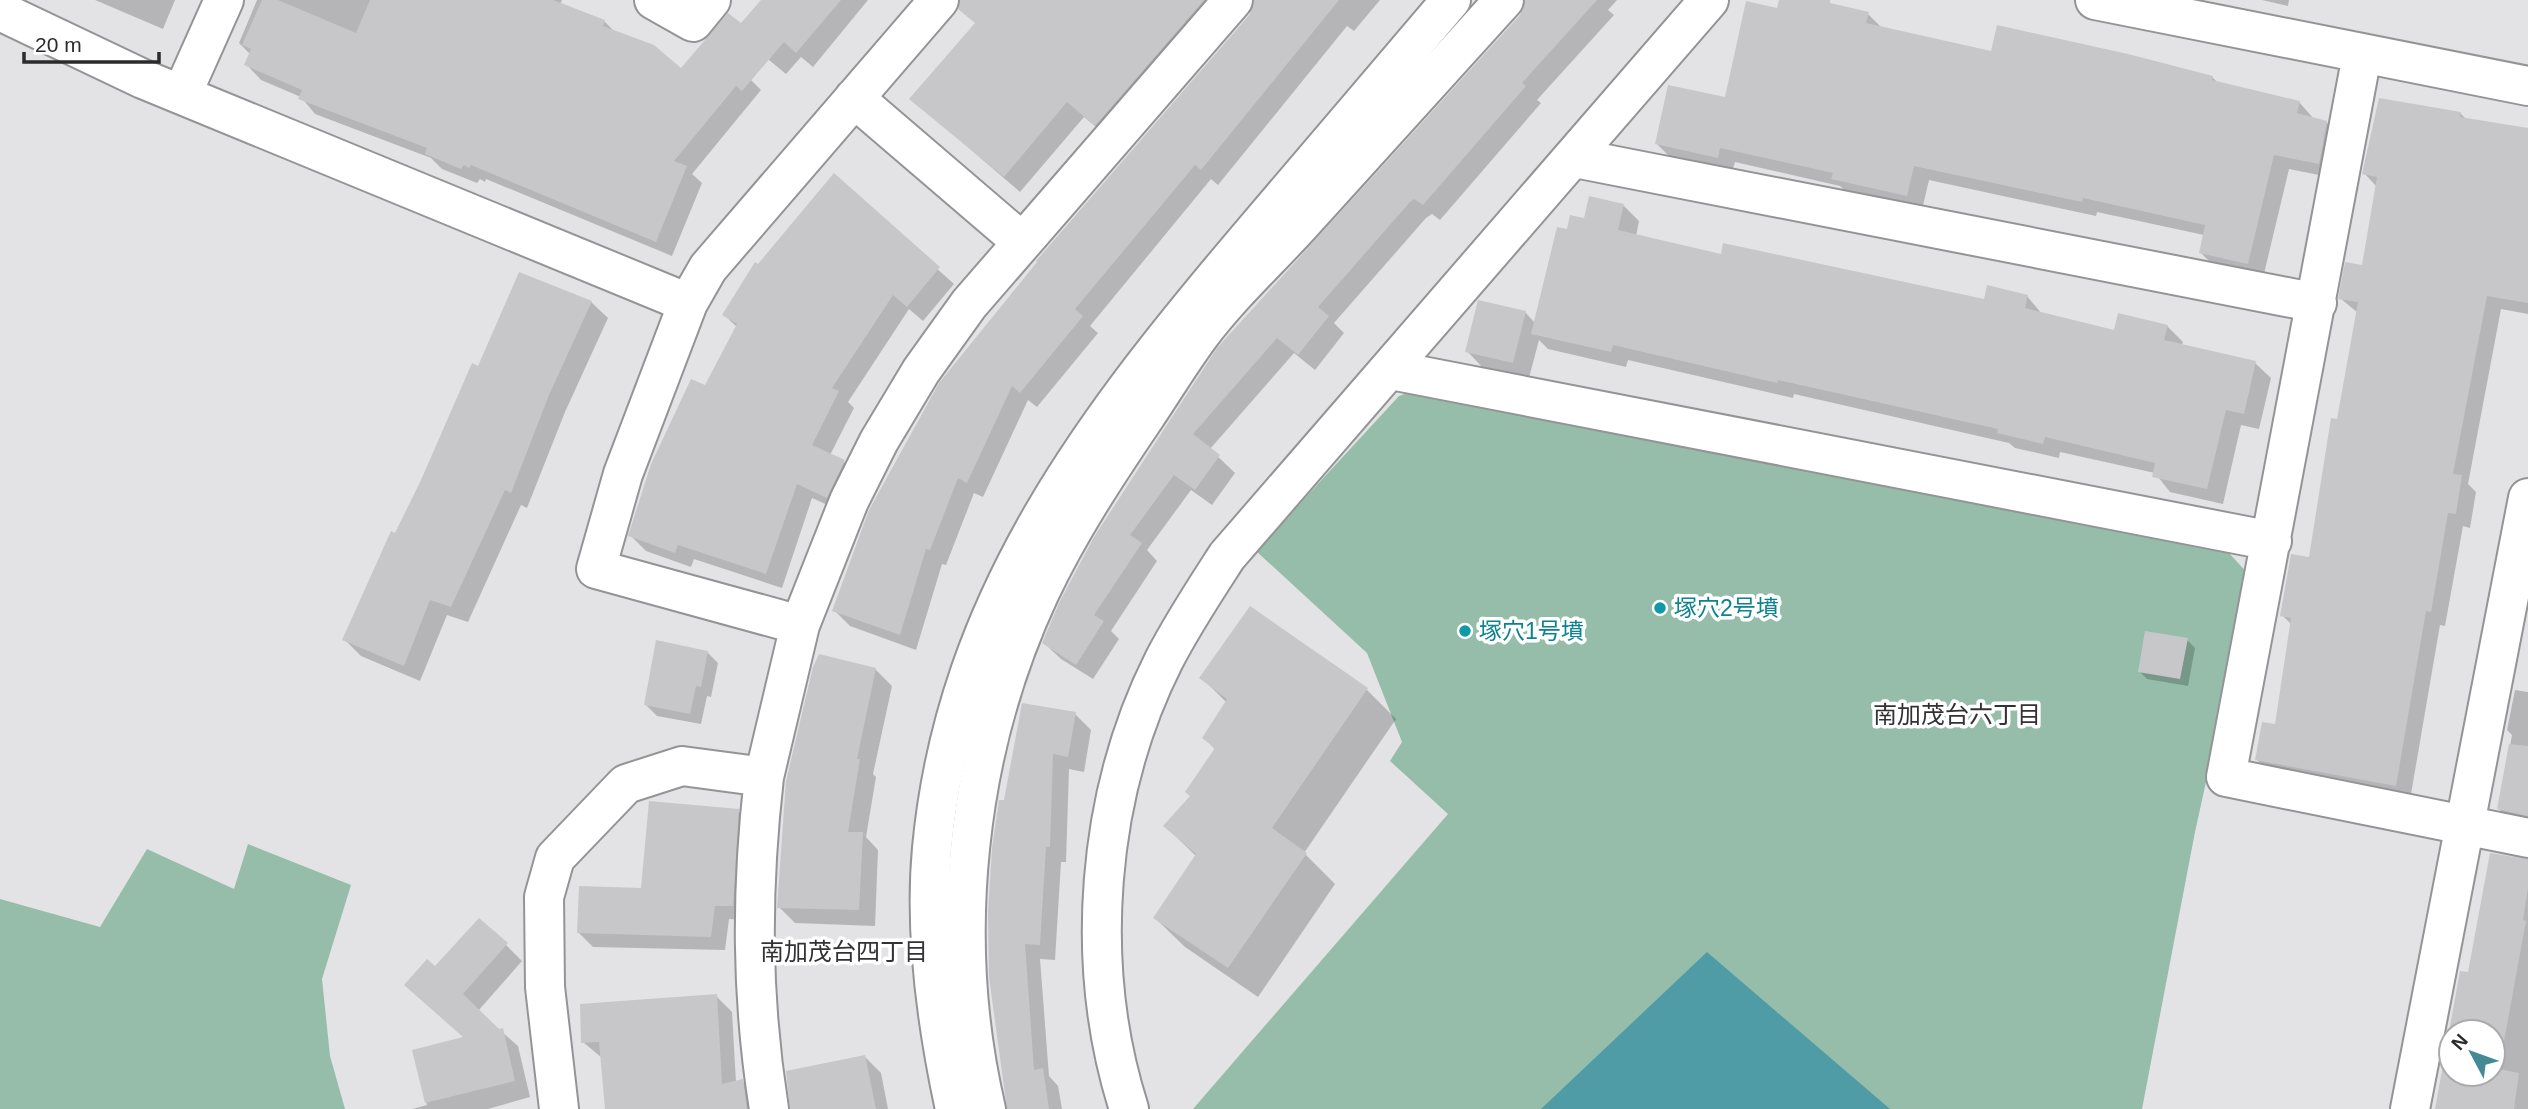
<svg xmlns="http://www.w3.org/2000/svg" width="2528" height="1109" viewBox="0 0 2528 1109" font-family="Arial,'Noto Sans JP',sans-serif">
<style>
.green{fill:#95bdaa}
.water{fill:#509ca6}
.shadow{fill:#0003}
.building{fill:#c7c7ca;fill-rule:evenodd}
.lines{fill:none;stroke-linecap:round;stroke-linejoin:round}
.street-casing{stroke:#939496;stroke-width:42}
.secondary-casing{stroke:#939496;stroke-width:42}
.street{stroke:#fff;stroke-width:38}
.secondary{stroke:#fff;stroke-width:38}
.culture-dot{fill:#0f9aa8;stroke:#fff;stroke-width:2.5}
.labels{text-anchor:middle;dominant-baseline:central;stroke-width:7;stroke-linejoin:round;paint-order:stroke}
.culture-label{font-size:23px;fill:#0d838f;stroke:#fff;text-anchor:start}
.neighbourhood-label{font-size:24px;fill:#323234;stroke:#fff}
</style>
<rect width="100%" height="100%" fill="#e3e3e6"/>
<!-- green -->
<path class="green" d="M 1415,390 L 1539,419 L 2228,552 L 2251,577 L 2195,832 L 2142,1109 L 1193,1109 L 1448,814 L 1390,761 L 1402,742 L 1367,653 L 1256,551 L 1399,396 Z
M 248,844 L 351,885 L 322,979 L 330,1056 L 345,1109 L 0,1109 L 0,899 L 100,927 L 147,849 L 234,889 Z"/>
<!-- water -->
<path class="water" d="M 1707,952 L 1890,1109 L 1541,1109 Z"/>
<!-- shadow -->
<path class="shadow" d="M 95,0 L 175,0 L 163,29 Z
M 257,0 L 562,0 L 560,4 L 604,21 L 616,33 L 681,70 L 746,75 L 761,90 L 692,174 L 702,183 L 672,256 L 486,179 L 485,182 L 480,179 L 477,183 L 442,169 L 431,158 L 315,114 L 301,97 L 261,80 L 246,64 L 250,54 L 239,43 Z
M 763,0 L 868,0 L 813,67 L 801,57 L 786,74 L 753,47 Z
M 977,0 L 1234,0 L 1112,140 L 1084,117 L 1020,192 L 912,99 L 976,24 Z
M 1256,0 L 1380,0 L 1354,31 L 1347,26 L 1218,185 L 1211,179 L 1090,326 L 1098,333 L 1037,407 L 1028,400 L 983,497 L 974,493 L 946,565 L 942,564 L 916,650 L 850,626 L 834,610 L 1251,15 Z
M 1527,0 L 1617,0 L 1608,10 L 1614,15 L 1537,100 L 1541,103 L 1440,220 L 1432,214 L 1426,218 L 1334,323 L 1344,333 L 1315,370 L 1294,353 L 1210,449 L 1235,473 L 1212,505 L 1191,490 L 1147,550 L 1157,561 L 1111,631 L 1119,639 L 1093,679 L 1061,659 L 1044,643 L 1096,537 L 1522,16 Z
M 1781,0 L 1807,0 L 1868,14 L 1883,29 L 1992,53 L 2212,77 L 2218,83 L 2299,102 L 2314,119 L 2326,122 L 2342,137 L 2334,178 L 2289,169 L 2263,278 L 2215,267 L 2200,252 L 2204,235 L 2097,212 L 2096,216 L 1929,180 L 1922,210 L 1848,194 L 1840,186 L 1735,162 L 1732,172 L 1672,159 L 1657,144 L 1726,100 L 1778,10 Z
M 2262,0 L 2289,0 L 2288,6 Z
M 2460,113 L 2467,120 L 2528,130 L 2528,314 L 2501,309 L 2468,484 L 2476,492 L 2470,528 L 2463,526 L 2445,626 L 2440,625 L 2410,800 L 2272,774 L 2257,760 L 2276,726 L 2292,625 L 2282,615 L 2311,559 L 2358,313 L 2340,298 L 2364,267 L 2377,187 L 2364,173 Z
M 834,176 L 954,284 L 923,321 L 909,309 L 848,402 L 854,408 L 830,455 L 844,462 L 860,477 L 843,512 L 812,498 L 782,588 L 694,559 L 691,567 L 646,551 L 630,535 L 737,327 L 724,315 L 758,266 Z
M 1624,206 L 1639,221 L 1636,236 L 1722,256 L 1986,302 L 2027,296 L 2042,314 L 2116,332 L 2167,326 L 2183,342 L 2182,345 L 2255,363 L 2271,378 L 2259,429 L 2241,425 L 2223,504 L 2170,492 L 2155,473 L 2060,452 L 2059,458 L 2015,448 L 2009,443 L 1794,394 L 1793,398 L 1628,360 L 1626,367 L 1548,349 L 1539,340 L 1529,378 L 1483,368 L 1467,351 L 1525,312 L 1535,323 L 1586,221 Z
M 591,302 L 608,318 L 565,412 L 527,508 L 521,505 L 468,622 L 447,615 L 420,681 L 361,656 L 344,639 L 479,368 Z
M 2187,640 L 2195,648 L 2188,686 L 2147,679 L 2139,671 Z
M 707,652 L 718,663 L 711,697 L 707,696 L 701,724 L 657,716 L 646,705 Z
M 875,669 L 892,686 L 873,774 L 876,777 L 866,837 L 878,850 L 875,926 L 795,923 L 779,907 Z
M 1202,678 L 1367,690 L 1396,719 L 1304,853 L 1335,884 L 1258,997 L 1185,947 L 1155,918 L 1197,857 L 1165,826 L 1192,796 L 1216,750 L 1204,738 L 1227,703 Z
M 2515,690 L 2528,692 L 2528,827 L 2514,824 L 2499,809 L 2512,735 L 2507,730 Z
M 1075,714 L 1091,730 L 1084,772 L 1069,769 L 1066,862 L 1061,862 L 1055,960 L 1040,959 L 1049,1076 L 1058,1086 L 1062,1109 L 1009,1109 L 991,977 L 1005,802 Z
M 738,811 L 752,825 L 747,920 L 729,919 L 725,950 L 593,947 L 579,933 L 643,889 Z
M 2528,864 L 2528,1109 L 2438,1109 L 2451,1034 L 2451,1074 L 2493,1074 L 2493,1032 L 2451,1032 L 2470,974 Z
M 506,945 L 522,961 L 478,1011 L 518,1046 L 530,1097 L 488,1109 L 412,1109 L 427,1105 L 414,1051 L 465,1039 L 435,969 Z
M 716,996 L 732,1012 L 736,1082 L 742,1081 L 758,1098 L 760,1109 L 606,1109 L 602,1058 L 583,1042 Z
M 865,1057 L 881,1073 L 888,1109 L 792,1109 Z"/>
<!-- building -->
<path class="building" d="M 262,0 L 278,0 L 356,33 L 370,0 L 553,0 L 605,20 L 603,26 L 654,45 L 681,68 L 728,13 L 741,23 L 761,0 L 841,0 L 796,53 L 784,42 L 742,91 L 736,86 L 674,161 L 687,166 L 656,242 L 471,165 L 469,168 L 464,165 L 461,169 L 425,154 L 427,148 L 298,99 L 302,90 L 244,65 L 251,49 L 242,45 Z
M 960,0 L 1204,0 L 1095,126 L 1067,102 L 1004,177 L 909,99 L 975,23 L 958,9 Z
M 1254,0 L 1339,0 L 1201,170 L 1195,165 L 1075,309 L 1083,316 L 1020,393 L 1012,386 L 967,483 L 958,478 L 930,550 L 926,549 L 900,635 L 832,611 L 869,510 L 939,383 L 1037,262 L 1036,261 L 1250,14 Z
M 1525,0 L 1597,0 L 1522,83 L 1526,86 L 1423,205 L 1414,199 L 1410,202 L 1318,307 L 1329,316 L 1298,355 L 1277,338 L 1193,434 L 1220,455 L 1195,490 L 1174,475 L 1130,535 L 1142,543 L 1094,615 L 1104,621 L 1076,665 L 1042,643 L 1060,601 L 1094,537 L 1217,348 L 1520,15 Z
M 1779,0 L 1830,0 L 1830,3 L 1869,12 L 1866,23 L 1991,51 L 1997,25 L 2128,54 L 2213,76 L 2212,80 L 2300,101 L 2297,113 L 2327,121 L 2319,164 L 2274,155 L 2248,264 L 2199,253 L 2205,225 L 2083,198 L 2082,202 L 1914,166 L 1907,196 L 1831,179 L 1833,173 L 1720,148 L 1718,158 L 1655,144 L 1668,85 L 1725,97 L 1746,1 L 1777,8 Z
M 2379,98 L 2461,112 L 2460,117 L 2528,128 L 2528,303 L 2487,296 L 2453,474 L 2462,475 L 2456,514 L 2448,513 L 2431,612 L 2426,611 L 2396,786 L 2255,760 L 2262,722 L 2275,724 L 2291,618 L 2280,616 L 2291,554 L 2309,557 L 2331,418 L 2337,419 L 2358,302 L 2338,299 L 2345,262 L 2362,265 L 2377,177 L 2362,174 Z
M 834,173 L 940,267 L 907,307 L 893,295 L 832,388 L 839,391 L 812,445 L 845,460 L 827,498 L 797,484 L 766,574 L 678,545 L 675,553 L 628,536 L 651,464 L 691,379 L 705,385 L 737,324 L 722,315 L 755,262 L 758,264 Z
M 1589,196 L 1624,204 L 1618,230 L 1721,254 L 1723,243 L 1984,299 L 1987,285 L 2028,295 L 2025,308 L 2114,330 L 2118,313 L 2168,325 L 2164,340 L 2256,361 L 2244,414 L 2226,410 L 2207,489 L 2152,477 L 2155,463 L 2045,437 L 2043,444 L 1997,433 L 1998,429 L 1778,380 L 1777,383 L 1613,345 L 1611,352 L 1531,334 L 1557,227 L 1567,229 L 1570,215 L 1584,218 Z
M 519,272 L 592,301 L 549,395 L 511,493 L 505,490 L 451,607 L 430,600 L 404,666 L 342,640 L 391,531 L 395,533 L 421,480 L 472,363 L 478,366 Z
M 1478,300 L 1526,311 L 1513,363 L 1465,352 Z
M 1250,606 L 1368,688 L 1272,828 L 1307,853 L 1228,968 L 1153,918 L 1196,854 L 1163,826 L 1190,796 L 1185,792 L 1215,748 L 1202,738 L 1227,699 L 1199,678 Z
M 2145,631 L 2188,638 L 2180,679 L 2138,672 Z
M 656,640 L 708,651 L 701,687 L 696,686 L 690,714 L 644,705 Z
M 819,654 L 876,668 L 857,759 L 860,759 L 848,832 L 863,832 L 859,910 L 777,908 L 786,781 L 813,667 Z
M 1022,703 L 1076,712 L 1068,757 L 1053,754 L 1050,847 L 1046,847 L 1040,945 L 1025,944 L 1034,1070 L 1043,1068 L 1049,1109 L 1007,1109 L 989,977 L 988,913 L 992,848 L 999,800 L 1004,800 Z
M 2509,744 L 2528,746 L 2528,816 L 2497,809 Z
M 649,801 L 739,809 L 733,906 L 715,906 L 711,937 L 577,933 L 579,886 L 641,888 Z
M 2490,853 L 2528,859 L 2528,888 L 2523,920 L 2526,921 L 2499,1069 L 2519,1073 L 2514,1109 L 2435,1109 L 2460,971 L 2468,972 ZM 2451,1032 L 2493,1032 L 2493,1074 L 2451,1074 Z
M 479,918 L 508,943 L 463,994 L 499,1029 L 503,1028 L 515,1081 L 425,1103 L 412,1050 L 463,1037 L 404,985 L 427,959 L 435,966 Z
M 717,994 L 722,1084 L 743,1079 L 747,1109 L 605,1109 L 599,1042 L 581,1043 L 580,1004 Z
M 865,1055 L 876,1109 L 790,1109 L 786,1071 Z"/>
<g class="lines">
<defs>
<path id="street" d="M 654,0 L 693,22 L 711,0
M 2095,0 L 2528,86
M 0,11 L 143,79 L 688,303
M 2362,55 L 2226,777 L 2528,838
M 182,94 L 224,0
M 854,98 L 1022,242
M 1575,158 L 2317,303
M 1391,370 L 2272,541
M 800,625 L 849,501 L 879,441 L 921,371 L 969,304 L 1233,0
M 764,777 C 751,891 751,996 769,1109
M 559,1109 L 545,987 L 544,897 L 555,858 L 626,784 L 682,766 L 764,777 L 800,625 L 596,569 L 623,474 L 688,303 L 708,268 L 939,0
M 986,1109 C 946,939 966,750 1040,592 C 1069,531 1105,476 1143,420 C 1162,392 1180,362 1200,335 C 1229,296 1267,261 1300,225 C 1368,150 1436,75 1504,0
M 1129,1109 C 1083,965 1096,795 1164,660 C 1183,623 1205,590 1227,556 L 1709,0
M 2410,1109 L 2528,498"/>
<path id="secondary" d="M 955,1109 C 937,1026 924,933 932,848 C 956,595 1098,415 1256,229 C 1321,153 1386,76 1451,0"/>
</defs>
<!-- street casing -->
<use href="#street" class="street-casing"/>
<!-- secondary casing -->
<use href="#secondary" class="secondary-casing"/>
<!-- street -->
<use href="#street" class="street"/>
<!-- secondary -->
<use href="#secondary" class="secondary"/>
</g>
<!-- markers -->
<g class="culture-dot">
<circle cx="1660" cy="608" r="7"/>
<circle cx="1465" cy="631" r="7"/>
</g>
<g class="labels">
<!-- culture labels -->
<g class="culture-label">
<text x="1674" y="608">塚穴2号墳</text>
<text x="1479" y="631">塚穴1号墳</text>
</g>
<!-- neighbourhood labels -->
<g class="neighbourhood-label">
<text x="1957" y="714">南加茂台六丁目</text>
<text x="844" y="951">南加茂台四丁目</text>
</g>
</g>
<!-- north arrow -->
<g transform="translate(2472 1053) rotate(311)"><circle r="33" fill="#ffffff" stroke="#aaaaab" stroke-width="2"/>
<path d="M0-5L12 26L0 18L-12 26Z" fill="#448996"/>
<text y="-10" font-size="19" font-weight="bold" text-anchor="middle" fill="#2b2b2c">N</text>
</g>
<!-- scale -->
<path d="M24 52v10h135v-10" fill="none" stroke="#2b2b2c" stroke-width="3.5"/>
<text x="35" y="52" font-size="21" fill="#2b2b2c" stroke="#ffffff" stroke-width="5" paint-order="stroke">20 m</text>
</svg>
